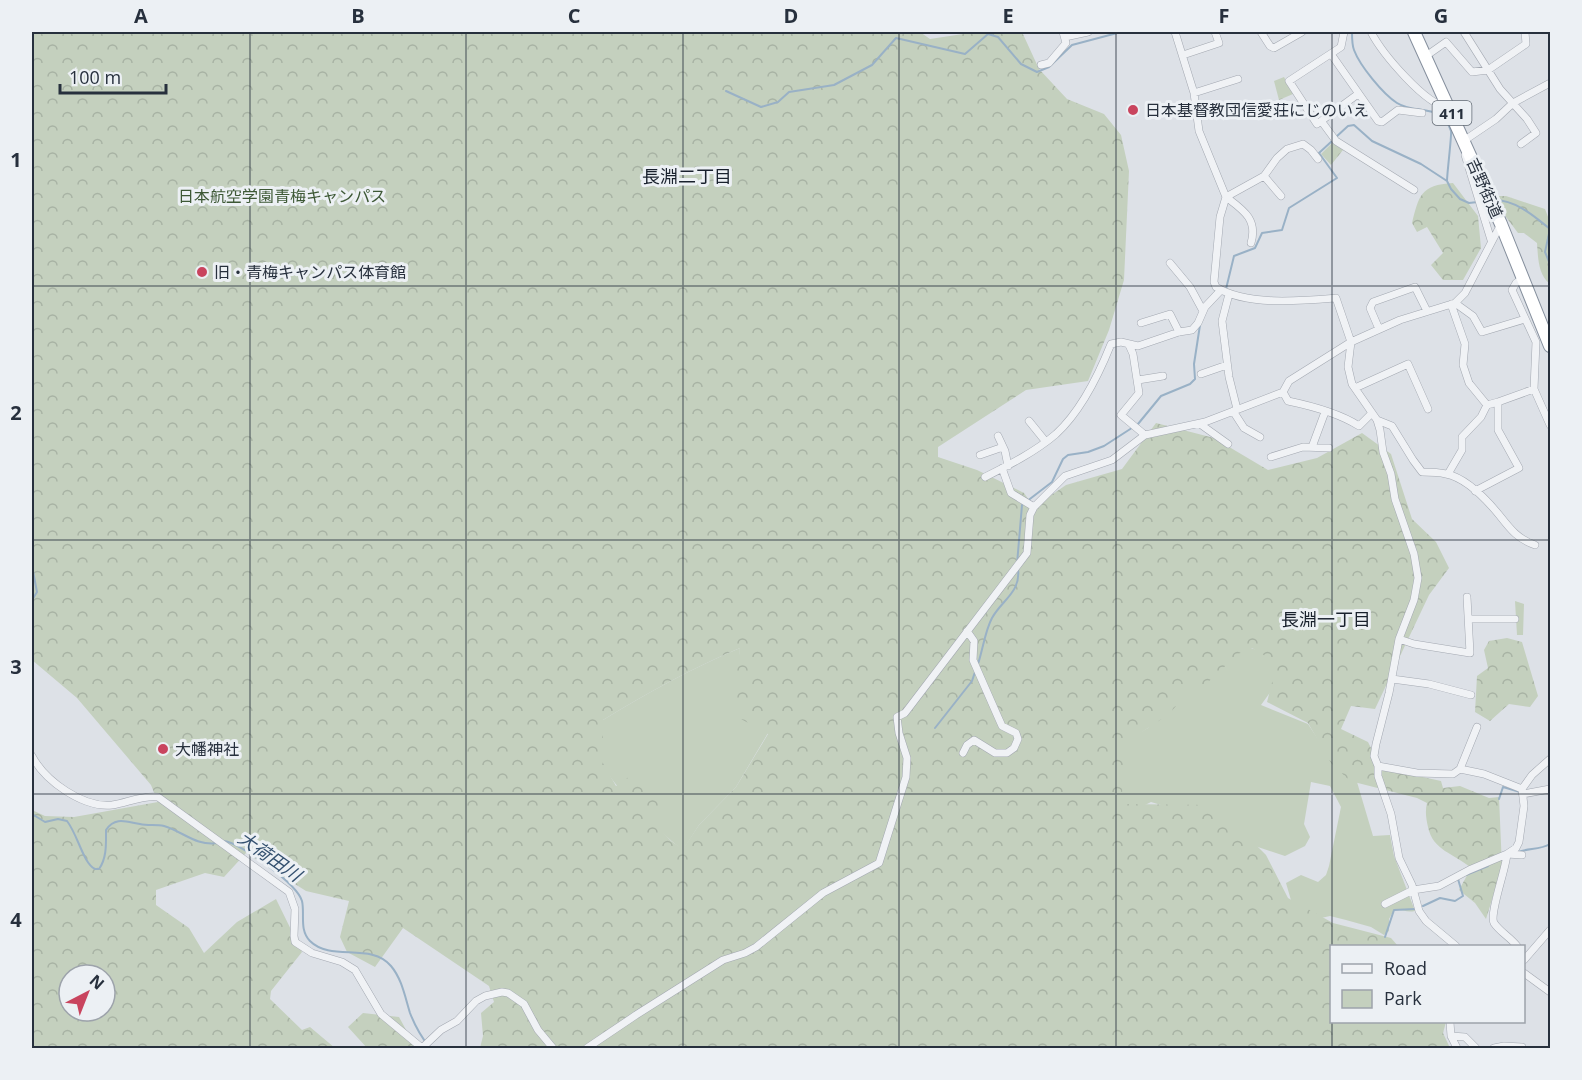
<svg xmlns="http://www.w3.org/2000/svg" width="1582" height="1080" viewBox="0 0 1582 1080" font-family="'Open Sans','Noto Sans JP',sans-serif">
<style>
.green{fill:#c4d0be}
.forest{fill:url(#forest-crowns);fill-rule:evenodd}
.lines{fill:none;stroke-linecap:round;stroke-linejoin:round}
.stream{stroke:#99b1c6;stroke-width:2}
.street-casing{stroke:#a3a8b1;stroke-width:8}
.highway-casing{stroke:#858f9d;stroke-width:14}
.street{stroke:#f0f2f5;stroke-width:7}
.highway{stroke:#fff;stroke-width:12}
.grid{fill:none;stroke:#27303d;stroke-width:1.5;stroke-opacity:0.55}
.poi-dot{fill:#c9445e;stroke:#ecf0f4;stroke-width:2}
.labels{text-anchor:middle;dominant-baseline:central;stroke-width:6;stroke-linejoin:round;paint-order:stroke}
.shield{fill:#ecf0f4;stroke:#626a74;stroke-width:1.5}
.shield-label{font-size:15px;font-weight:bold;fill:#27303d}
.poi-label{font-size:16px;fill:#27303d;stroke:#ecf0f4;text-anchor:start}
.street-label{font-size:16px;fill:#27303d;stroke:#ecf0f4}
.park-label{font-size:16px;fill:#3d5835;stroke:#ecf0f4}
.neighbourhood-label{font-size:18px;fill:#19212d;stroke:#ecf0f4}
.water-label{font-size:18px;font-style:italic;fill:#33506f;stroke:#ecf0f4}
.neatline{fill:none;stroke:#27303d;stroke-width:2}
.grid-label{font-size:20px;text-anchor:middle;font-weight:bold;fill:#27303d}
</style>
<defs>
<pattern id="forest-crowns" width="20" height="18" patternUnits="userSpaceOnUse" patternTransform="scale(1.5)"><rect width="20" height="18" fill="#c4d0be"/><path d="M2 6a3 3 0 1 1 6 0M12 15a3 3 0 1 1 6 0" fill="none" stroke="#a8b3a4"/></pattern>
</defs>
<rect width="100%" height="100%" fill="#dde1e7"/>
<!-- green -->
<path class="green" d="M 1515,601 L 1524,604 L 1523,635 L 1517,635 Z
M 1238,644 L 1282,658 L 1282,676 L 1261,705 L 1308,724 L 1331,759 L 1357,782 L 1373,836 L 1390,835 L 1394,856 L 1415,911 C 1407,913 1402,909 1394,910 L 1389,919 L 1389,931 L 1384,935 L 1371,927 L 1346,920 L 1330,916 L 1312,920 L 1295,914 L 1286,883 L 1301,875 L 1318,882 L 1326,875 L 1329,866 L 1341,807 L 1330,786 L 1311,782 L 1304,824 L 1310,837 L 1305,846 L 1285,856 L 1243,842 L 1171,808 L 1151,802 L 1141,807 L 1116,808 L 1123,742 L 1148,728 L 1160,712 Z
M 740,648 L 739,662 L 768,733 L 736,787 L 699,825 L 683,850 C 665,837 608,783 603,763 C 600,751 603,733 603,720 C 647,693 692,668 740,648 Z"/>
<!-- forest -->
<path class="forest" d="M 32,32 L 920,32 L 930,39 L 976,32 L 1022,32 L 1039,69 L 1067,99 L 1104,114 L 1121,135 L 1129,171 L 1124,280 L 1109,330 L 1088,381 L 1026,390 L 938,447 L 938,457 L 977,470 L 1024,493 L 1034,507 L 1066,485 L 1122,469 L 1156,423 L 1214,438 L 1268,470 L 1317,458 L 1362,433 L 1391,454 L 1412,519 L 1436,542 L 1449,568 L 1429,595 L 1375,709 L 1351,706 L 1341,729 L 1368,742 L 1381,768 L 1441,781 L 1443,788 L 1460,786 L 1489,798 L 1499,797 L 1502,867 L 1486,919 L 1475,903 L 1459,890 L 1471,868 C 1454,853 1433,851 1428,827 C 1426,818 1425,811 1427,803 L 1417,798 L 1350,781 L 1331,763 L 1308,723 L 1267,702 L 1277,663 L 1252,648 L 1238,654 L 1205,685 L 1190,690 L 1169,714 L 1127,742 L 1121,804 L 1216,805 L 1266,855 L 1288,898 L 1333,923 L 1391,938 L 1398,946 L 1332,946 L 1332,1022 L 1446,1022 L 1443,1033 L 1450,1048 L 480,1048 L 483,1036 L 481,1013 L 494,1002 L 489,986 L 403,928 L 375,967 L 347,952 L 340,937 L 349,901 L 306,891 L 246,853 L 224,877 L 205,873 L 156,890 L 156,905 L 189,928 L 204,953 L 237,922 L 276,899 L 302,952 L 271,991 L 270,999 L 302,1030 L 310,1027 L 335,1048 L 32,1048 L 32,810 L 45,816 L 74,817 L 158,802 L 151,785 L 77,698 L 32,660 ZM 740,648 L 734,692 L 741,719 L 768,734 L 736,787 L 699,825 L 683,849 L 671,841 L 658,827 L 664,801 L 630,776 L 616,786 L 603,763 L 603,720 C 647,693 692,668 740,648 ZM 69,975 L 105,975 L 105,1011 L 69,1011 Z
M 1284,77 L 1293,94 L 1279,100 L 1274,81 Z
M 1332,143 L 1343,150 L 1331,165 L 1321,154 Z
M 1453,183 L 1478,216 L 1481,248 L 1463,280 L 1443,280 L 1431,265 L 1443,253 L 1427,227 L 1417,232 L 1412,223 C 1419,196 1420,185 1453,183 Z
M 1498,196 L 1506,196 L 1545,209 L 1550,222 L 1550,284 C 1538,275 1538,257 1537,243 L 1524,233 L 1518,233 L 1506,217 Z
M 1507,638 L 1522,642 L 1538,696 L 1530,707 L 1509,704 L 1490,721 L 1475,712 L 1477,676 L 1488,668 L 1484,650 L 1489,641 Z
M 363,1013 L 399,1017 L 416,1048 L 367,1048 L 348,1027 Z"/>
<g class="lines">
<!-- stream -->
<path class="stream" d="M 1352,32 C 1352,37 1352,45 1354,50 C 1360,66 1383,94 1397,103 C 1416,115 1442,102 1451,131 C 1452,134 1447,173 1447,181
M 726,91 L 761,107 L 778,102 L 789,92 L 834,85 L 872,65 L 896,38 L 965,54 L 988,34 L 998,37 L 1021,64 L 1037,72 L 1049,67 L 1072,45 L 1121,32
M 1336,137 L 1348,126 L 1354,125 L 1372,141 L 1421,164 L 1447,181 L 1451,189 L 1460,199 L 1469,203 L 1486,201
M 1494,200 C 1516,200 1534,216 1550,229 L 1545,252 L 1550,264
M 1226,289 L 1234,256 L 1255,248 L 1262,233 L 1282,230 L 1289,208 L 1337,178 L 1319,153 L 1332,141
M 1017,564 L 1022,505 L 1052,482 L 1063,459 L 1068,455 L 1088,452 L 1104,446 L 1138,424 L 1161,396 L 1190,384 L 1195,379 L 1194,364 L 1200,325
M 32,566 L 37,592 L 32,600
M 978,664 C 983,649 985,631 992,618 C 1002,600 1021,592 1018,569
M 935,728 L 972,681 L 975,672
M 1499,799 L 1503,787 L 1520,792
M 32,814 L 45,822 L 58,819 L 67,821 C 78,835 83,863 95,869 L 99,869 C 107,858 106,843 106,830 C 115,816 127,822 140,824 C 148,826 156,824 164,826 C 184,832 195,846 218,843
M 224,841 C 241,843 297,884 302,901 C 305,914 299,930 310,941 C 331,962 371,942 391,966 C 402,979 405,997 410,1013 C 415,1026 422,1038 430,1048
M 1518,852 C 1529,848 1540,850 1550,844
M 1466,875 L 1488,866
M 1423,906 L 1440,898 L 1455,901 L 1463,896 L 1458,879
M 1385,937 L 1394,910 L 1415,909"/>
<defs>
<path id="street" d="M 1175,32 L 1194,93 L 1199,131 L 1226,197 L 1220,217 L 1214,282 L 1216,287 C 1246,306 1301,301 1336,298 L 1351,342 L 1348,367 L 1352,384 L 1377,420 L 1392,426 L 1413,460 L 1422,472 C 1430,472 1438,472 1446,474 C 1467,478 1487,500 1500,516 C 1511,530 1518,539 1535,545
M 1261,32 L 1270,46 L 1274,48 L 1302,32
M 1344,32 L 1341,47 L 1289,81 L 1317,124 L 1358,94
M 1371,32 C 1382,53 1425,105 1449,108
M 1464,32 L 1500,89 L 1527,119 L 1536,133 L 1521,144
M 1065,37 L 1088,32
M 1331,54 L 1378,121 L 1382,122 L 1398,110 L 1422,113
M 1183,55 L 1219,43 L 1215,32
M 1426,56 L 1446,42 L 1472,72 L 1488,70 L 1526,44 L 1525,32
M 1041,65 L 1049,63 L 1066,43 L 1063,32
M 1194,93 L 1238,79
M 1322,122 L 1336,141 L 1414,190
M 1465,140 L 1496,119 L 1513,103 L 1550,83
M 1465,155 L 1491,240
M 1264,176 L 1281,196
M 1251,243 C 1258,219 1243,210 1226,197 L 1264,176 L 1277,158 L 1287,149 L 1303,144 L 1311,150 L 1318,159
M 1170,263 L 1190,287 L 1203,311
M 1522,279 L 1516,283 L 1512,290 L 1536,342 L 1534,389 L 1550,425
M 1229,294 L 1222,321 L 1229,377 L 1237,409
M 1455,303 L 1465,293 L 1501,224
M 1451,304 L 1465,344 L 1463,365 L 1469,383 L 1487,405
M 1141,323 L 1170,314 L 1179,332
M 1379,329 L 1370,308 L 1373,302 L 1415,287 L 1427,311
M 1129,345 L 1133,354 L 1139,393 L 1121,415 L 1145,435
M 1201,374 L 1227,365
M 1138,380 L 1163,376
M 1355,388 L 1408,364 L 1428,409
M 1283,392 L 1288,401 C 1312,406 1339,413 1359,426 L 1372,413
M 1233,411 L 1244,428 L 1260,437
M 1377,420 L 1380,430 L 1383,452 L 1391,474 L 1395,499 L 1414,554 L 1418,578 L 1414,600 L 1399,639 L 1389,693 L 1376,744 L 1374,756 L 1378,766 L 1378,776 L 1391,814 L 1399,858 L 1412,885 L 1419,911 L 1426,921 L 1456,946
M 1029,421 L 1046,442
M 1200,424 L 1228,444
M 998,436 L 1005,451 L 1008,466
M 1312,447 L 1325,412
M 980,455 L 1003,447
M 1271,457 L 1303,447 L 1329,448
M 1002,468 L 1011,493 L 1034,507
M 1448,474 L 1462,450 L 1462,437 L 1481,417 L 1487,405 L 1498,402
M 985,477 C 1009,465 1035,452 1056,434 C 1080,412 1099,374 1111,344 L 1121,342 L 1138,346 L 1179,332 L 1192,330 L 1198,323 L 1205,307 L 1221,290
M 1475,491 L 1519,468 L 1498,430 L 1498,402 L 1534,389
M 1469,619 L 1515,619
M 1399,639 L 1414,644 L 1470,653 L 1467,597
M 1392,679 L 1429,684 L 1471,695
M 963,753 L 967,745 L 974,740 L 995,753 L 1007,753 L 1014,748 L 1018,739 L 1016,733 L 1002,726 L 998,717 L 973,660 L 974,641 L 967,631
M 32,756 C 45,781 83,808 112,805 C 127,803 142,795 158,797 L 289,892 L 295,909 L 294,936 L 295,942 L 312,953 L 342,962 L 355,970 L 381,1014 L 422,1048
M 1378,766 L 1417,773 L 1453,774 L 1460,769 L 1477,727
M 1460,769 L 1484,774 L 1522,789
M 1523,794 L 1550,789
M 1385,904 L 1413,890 L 1439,886 L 1469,870 L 1507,854 L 1516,848 L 1519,842 L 1524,806 L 1522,789 L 1532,775 L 1550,759
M 1517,946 C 1510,937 1500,932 1494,923 C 1489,914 1506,869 1507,854 L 1522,855
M 1524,960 L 1550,930
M 1524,973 L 1550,992
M 1450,1022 L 1451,1036 L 1457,1048
M 1451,1036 L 1465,1037 L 1476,1048
M 422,1048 L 441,1030 L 457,1021 L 476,1001 L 485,996 L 502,992 L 508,993 L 524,1004 L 538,1030 L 553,1048
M 587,1048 L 636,1015 L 723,960 L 745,953 L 756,947 L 823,893 L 879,863 L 906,777 L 907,758 L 899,733 L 897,717 L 905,713 L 1027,553 L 1030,515 L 1034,507 L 1065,476 L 1112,460 L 1145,435 L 1205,422 L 1283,392 L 1289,381 L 1351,342 L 1400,320 L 1455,303 L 1473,316 L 1482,332 L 1525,319
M 1494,1048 L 1504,1046 L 1522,1047"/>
<path id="highway" d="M 1414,32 L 1501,224 L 1550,346"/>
</defs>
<!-- street casing -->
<use href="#street" class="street-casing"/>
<!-- highway casing -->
<use href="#highway" class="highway-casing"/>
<!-- street -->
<use href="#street" class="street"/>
<!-- highway -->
<use href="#highway" class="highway"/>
</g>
<!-- grid -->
<path class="grid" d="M 250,32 L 250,1048M 466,32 L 466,1048M 683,32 L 683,1048M 899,32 L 899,1048M 1116,32 L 1116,1048M 1332,32 L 1332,946M 32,286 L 1550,286M 32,540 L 1550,540M 32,794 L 1550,794M 1332,1022 L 1332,1048"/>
<!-- markers -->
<g class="poi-dot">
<circle cx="1133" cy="110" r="6"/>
<circle cx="202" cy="272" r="6"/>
<circle cx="163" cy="749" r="6"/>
</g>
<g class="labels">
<!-- shield labels -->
<rect class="shield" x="1432.5" y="101" width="39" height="24" rx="4.5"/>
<g class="shield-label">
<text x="1452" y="113">411</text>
</g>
<!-- poi labels -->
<g class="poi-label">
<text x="1145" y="110">日本基督教団信愛荘にじのいえ</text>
<text x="214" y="272">旧・青梅キャンパス体育館</text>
<text x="175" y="749">大幡神社</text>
</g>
<!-- street labels -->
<g class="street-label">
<text transform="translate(1485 188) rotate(66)">吉野街道</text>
</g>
<!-- park labels -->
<g class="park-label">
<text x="282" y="196">日本航空学園青梅キャンパス</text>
</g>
<!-- neighbourhood labels -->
<g class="neighbourhood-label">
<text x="687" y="176">長淵二丁目</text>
<text x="1326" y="619">長淵一丁目</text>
</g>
<!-- water labels -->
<g class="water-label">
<text transform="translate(270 856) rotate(35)">大荷田川</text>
</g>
</g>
<!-- border -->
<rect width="1582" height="1080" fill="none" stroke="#ecf0f4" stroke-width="66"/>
<!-- legend -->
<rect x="1330" y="945" width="195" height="78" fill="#ecf0f4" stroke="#9da3ab" stroke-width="1.5"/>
<rect x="1342" y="964" width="30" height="9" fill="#f0f2f5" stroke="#9da3ab" stroke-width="1.5"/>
<text x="1384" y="975" font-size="18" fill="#27303d">Road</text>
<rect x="1342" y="990" width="30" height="18" fill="#c4d0be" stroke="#9da3ab" stroke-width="1.5"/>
<text x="1384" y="1005" font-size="18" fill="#27303d">Park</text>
<!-- north arrow -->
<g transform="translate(87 993) rotate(42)"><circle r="28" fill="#ecf0f4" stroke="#9da3ab" stroke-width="1.5"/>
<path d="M0-4.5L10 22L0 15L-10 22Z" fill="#c9445e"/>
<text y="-9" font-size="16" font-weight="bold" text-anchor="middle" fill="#27303d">N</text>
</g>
<!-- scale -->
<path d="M60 84v9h106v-9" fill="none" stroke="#27303d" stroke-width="3"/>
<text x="69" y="84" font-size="18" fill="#27303d" stroke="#ecf0f4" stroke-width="4.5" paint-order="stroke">100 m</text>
<rect x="33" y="33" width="1516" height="1014" class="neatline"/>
<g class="grid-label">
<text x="141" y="23">A</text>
<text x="358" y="23">B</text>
<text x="574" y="23">C</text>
<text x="791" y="23">D</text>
<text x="1008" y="23">E</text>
<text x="1224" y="23">F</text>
<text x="1441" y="23">G</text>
<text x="16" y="167">1</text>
<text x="16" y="420">2</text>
<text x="16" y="674">3</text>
<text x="16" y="927">4</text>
</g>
</svg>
